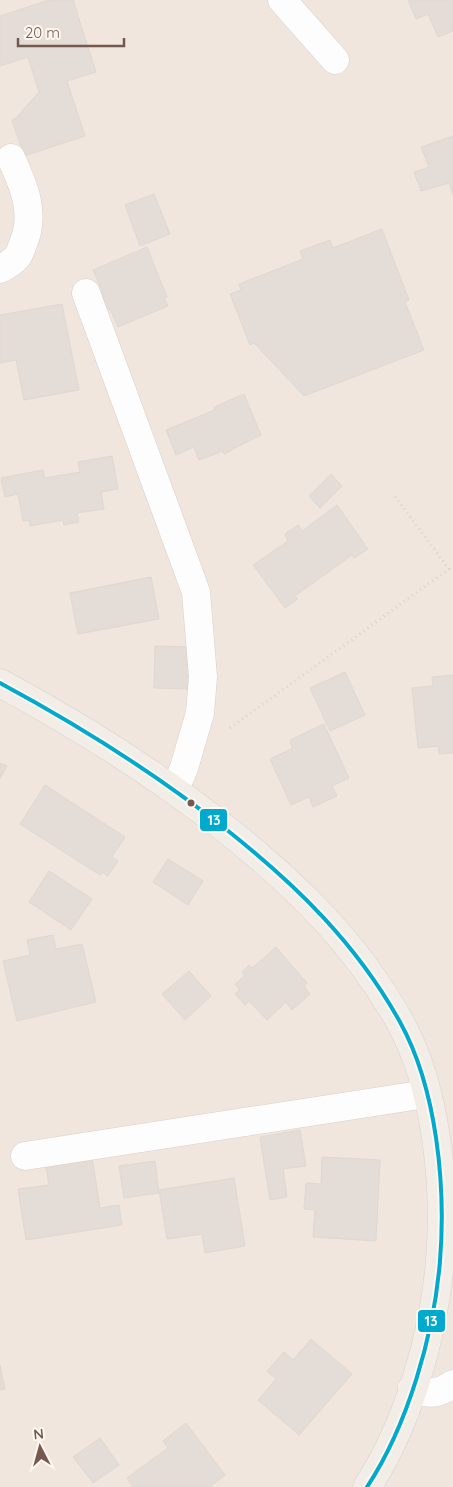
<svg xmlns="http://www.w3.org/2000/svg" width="453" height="1487" viewBox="0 0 453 1487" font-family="Quicksand,sans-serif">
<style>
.residential{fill:#f0e6dd}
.building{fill:#e4dcd6;stroke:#e1d7d1}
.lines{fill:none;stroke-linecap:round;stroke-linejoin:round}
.minor-casing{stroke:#d7cfcb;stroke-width:29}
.major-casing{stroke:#d9d0cc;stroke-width:29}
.path{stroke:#dad2d0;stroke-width:3;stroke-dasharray:1 4;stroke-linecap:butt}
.minor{stroke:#fefdfd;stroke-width:28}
.major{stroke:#f2ede7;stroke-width:28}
.bus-1-casing{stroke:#fef8f1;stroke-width:8}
.bus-1{stroke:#00a9ce;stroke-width:4}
.bus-dot{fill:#76594e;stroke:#fef8f1;stroke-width:2}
.line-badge{stroke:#fef8f1;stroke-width:2}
.badge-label{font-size:14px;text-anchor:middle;font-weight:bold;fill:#fff}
</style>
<rect width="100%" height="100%" fill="#f8f4ef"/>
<!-- residential -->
<path class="residential" d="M 0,0 L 453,0 L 453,1487 L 0,1487 Z"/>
<!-- building -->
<path class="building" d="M 49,0 L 73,0 L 96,72 L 67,81 L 85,136 L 24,156 L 12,120 L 16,118 L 39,92 L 28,57 L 0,66 L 0,16 Z
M 408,0 L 453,0 L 453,31 L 438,37 L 428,14 L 416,19 Z
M 453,136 L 453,195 L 449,183 L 421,191 L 414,172 L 429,167 L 421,147 Z
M 154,194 L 170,234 L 140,246 L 125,205 Z
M 382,229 L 409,300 L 405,302 L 424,350 L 304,396 L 254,343 L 250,345 L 230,294 L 241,290 L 239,284 L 303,259 L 300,251 L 330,240 L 333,248 Z
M 147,247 L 167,297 L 164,298 L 168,306 L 118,327 L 110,309 L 106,310 L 96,288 L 100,286 L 93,270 Z
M 62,304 L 79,390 L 24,400 L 16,360 L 0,363 L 0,315 Z
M 244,394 L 261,435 L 224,454 L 223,451 L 199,460 L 194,447 L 176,455 L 166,430 L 215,410 L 214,407 Z
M 112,456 L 118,489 L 101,492 L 104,509 L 77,513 L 79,522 L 64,525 L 63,520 L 30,526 L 29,520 L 23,521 L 18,494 L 5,497 L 1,478 L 43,470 L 45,478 L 80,472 L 78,462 Z
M 331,474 L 342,486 L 320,508 L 309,496 Z
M 337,505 L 368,549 L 354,558 L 352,555 L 295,596 L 298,599 L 285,608 L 253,565 L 288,541 L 285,534 L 298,525 L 302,531 Z
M 151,577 L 159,619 L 78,634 L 70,593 Z
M 155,646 L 191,647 L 191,689 L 154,688 Z
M 345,672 L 365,715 L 330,731 L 310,688 Z
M 453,675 L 453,753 L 439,754 L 438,746 L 418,748 L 412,688 L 433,686 L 432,677 Z
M 324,724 L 349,778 L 332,786 L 337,796 L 313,807 L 309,797 L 291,805 L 270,759 L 293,748 L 290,743 L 292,739 Z
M 0,763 L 7,766 L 0,779 Z
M 45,785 L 125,837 L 112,857 L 118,861 L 108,876 L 102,872 L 100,875 L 20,824 Z
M 168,859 L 203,881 L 188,905 L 153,882 Z
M 49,871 L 92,899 L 71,930 L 29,902 Z
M 53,935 L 56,949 L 82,944 L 96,1002 L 17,1021 L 3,961 L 30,955 L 27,940 Z
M 276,947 L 307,983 L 304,986 L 310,994 L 292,1010 L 286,1002 L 267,1020 L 249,1001 L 245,1005 L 235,994 L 240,990 L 235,984 L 245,976 L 242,972 L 249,965 L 252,968 Z
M 189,971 L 211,996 L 185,1020 L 162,994 Z
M 300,1130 L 306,1166 L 283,1169 L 287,1197 L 270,1200 L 260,1137 Z
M 92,1157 L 100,1208 L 119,1205 L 122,1225 L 26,1240 L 18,1189 L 49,1185 L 46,1164 Z
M 322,1157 L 380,1160 L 376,1241 L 313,1237 L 315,1210 L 304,1209 L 306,1183 L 321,1184 Z
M 155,1161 L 159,1193 L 124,1198 L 119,1166 Z
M 234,1178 L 245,1246 L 205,1253 L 202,1234 L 167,1239 L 159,1190 Z
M 311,1339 L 352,1374 L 299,1435 L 258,1400 L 276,1379 L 267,1371 L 284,1352 L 293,1360 Z
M 0,1365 L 5,1389 L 0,1390 Z
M 186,1423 L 225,1475 L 210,1487 L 133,1487 L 127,1478 L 168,1448 L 163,1441 Z
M 100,1438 L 119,1465 L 93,1483 L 73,1457 Z"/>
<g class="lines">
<defs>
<path id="minor" d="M 282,0 L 335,60
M 0,269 C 5,266 12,263 16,258 C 20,255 21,248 23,244 C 36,214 24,186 11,158
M 86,293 L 196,592 L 203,677 L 200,713 L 184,768 L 175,789
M 25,1156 L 426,1094
M 412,1389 C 428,1395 439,1394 453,1384"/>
<path id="major" d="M 0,683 C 80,726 155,773 227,830 C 297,886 356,943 400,1022 C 437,1089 446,1186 440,1261 C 434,1334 408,1425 367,1487"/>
</defs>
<!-- minor casing -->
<use href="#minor" class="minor-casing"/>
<!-- major casing -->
<use href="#major" class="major-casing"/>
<!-- path -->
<path class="path" d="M 230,728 L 449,569 L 393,494"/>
<!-- minor -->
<use href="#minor" class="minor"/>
<!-- major -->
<use href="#major" class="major"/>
<defs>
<path id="bus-1" d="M 0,683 C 80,726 155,773 227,830 C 297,886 356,943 400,1022 C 437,1089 446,1186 440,1261 C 434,1334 408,1425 367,1487"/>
</defs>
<!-- bus-1 casing -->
<use href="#bus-1" class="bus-1-casing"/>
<!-- bus-1 -->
<use href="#bus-1" class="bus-1"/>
</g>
<!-- markers -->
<circle class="bus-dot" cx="191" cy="803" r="4.5"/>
<g class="line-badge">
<rect x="199" y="808" width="29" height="24" rx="5" fill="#00a9ce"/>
<rect x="417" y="1309" width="29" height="24" rx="5" fill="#00a9ce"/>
</g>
<g class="badge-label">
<text x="214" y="825">13</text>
<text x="431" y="1326">13</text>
</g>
<!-- north arrow -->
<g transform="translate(40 1447) rotate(354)" stroke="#fef8f1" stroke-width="4" paint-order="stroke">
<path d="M0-4L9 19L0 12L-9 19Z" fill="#76594e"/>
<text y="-8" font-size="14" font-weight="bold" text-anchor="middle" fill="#76594e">N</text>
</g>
<!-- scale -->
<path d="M18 38v8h106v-8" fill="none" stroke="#76594e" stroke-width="2.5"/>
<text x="25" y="38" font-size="15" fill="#76594e" stroke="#fef8f1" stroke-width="4" paint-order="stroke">20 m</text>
</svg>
